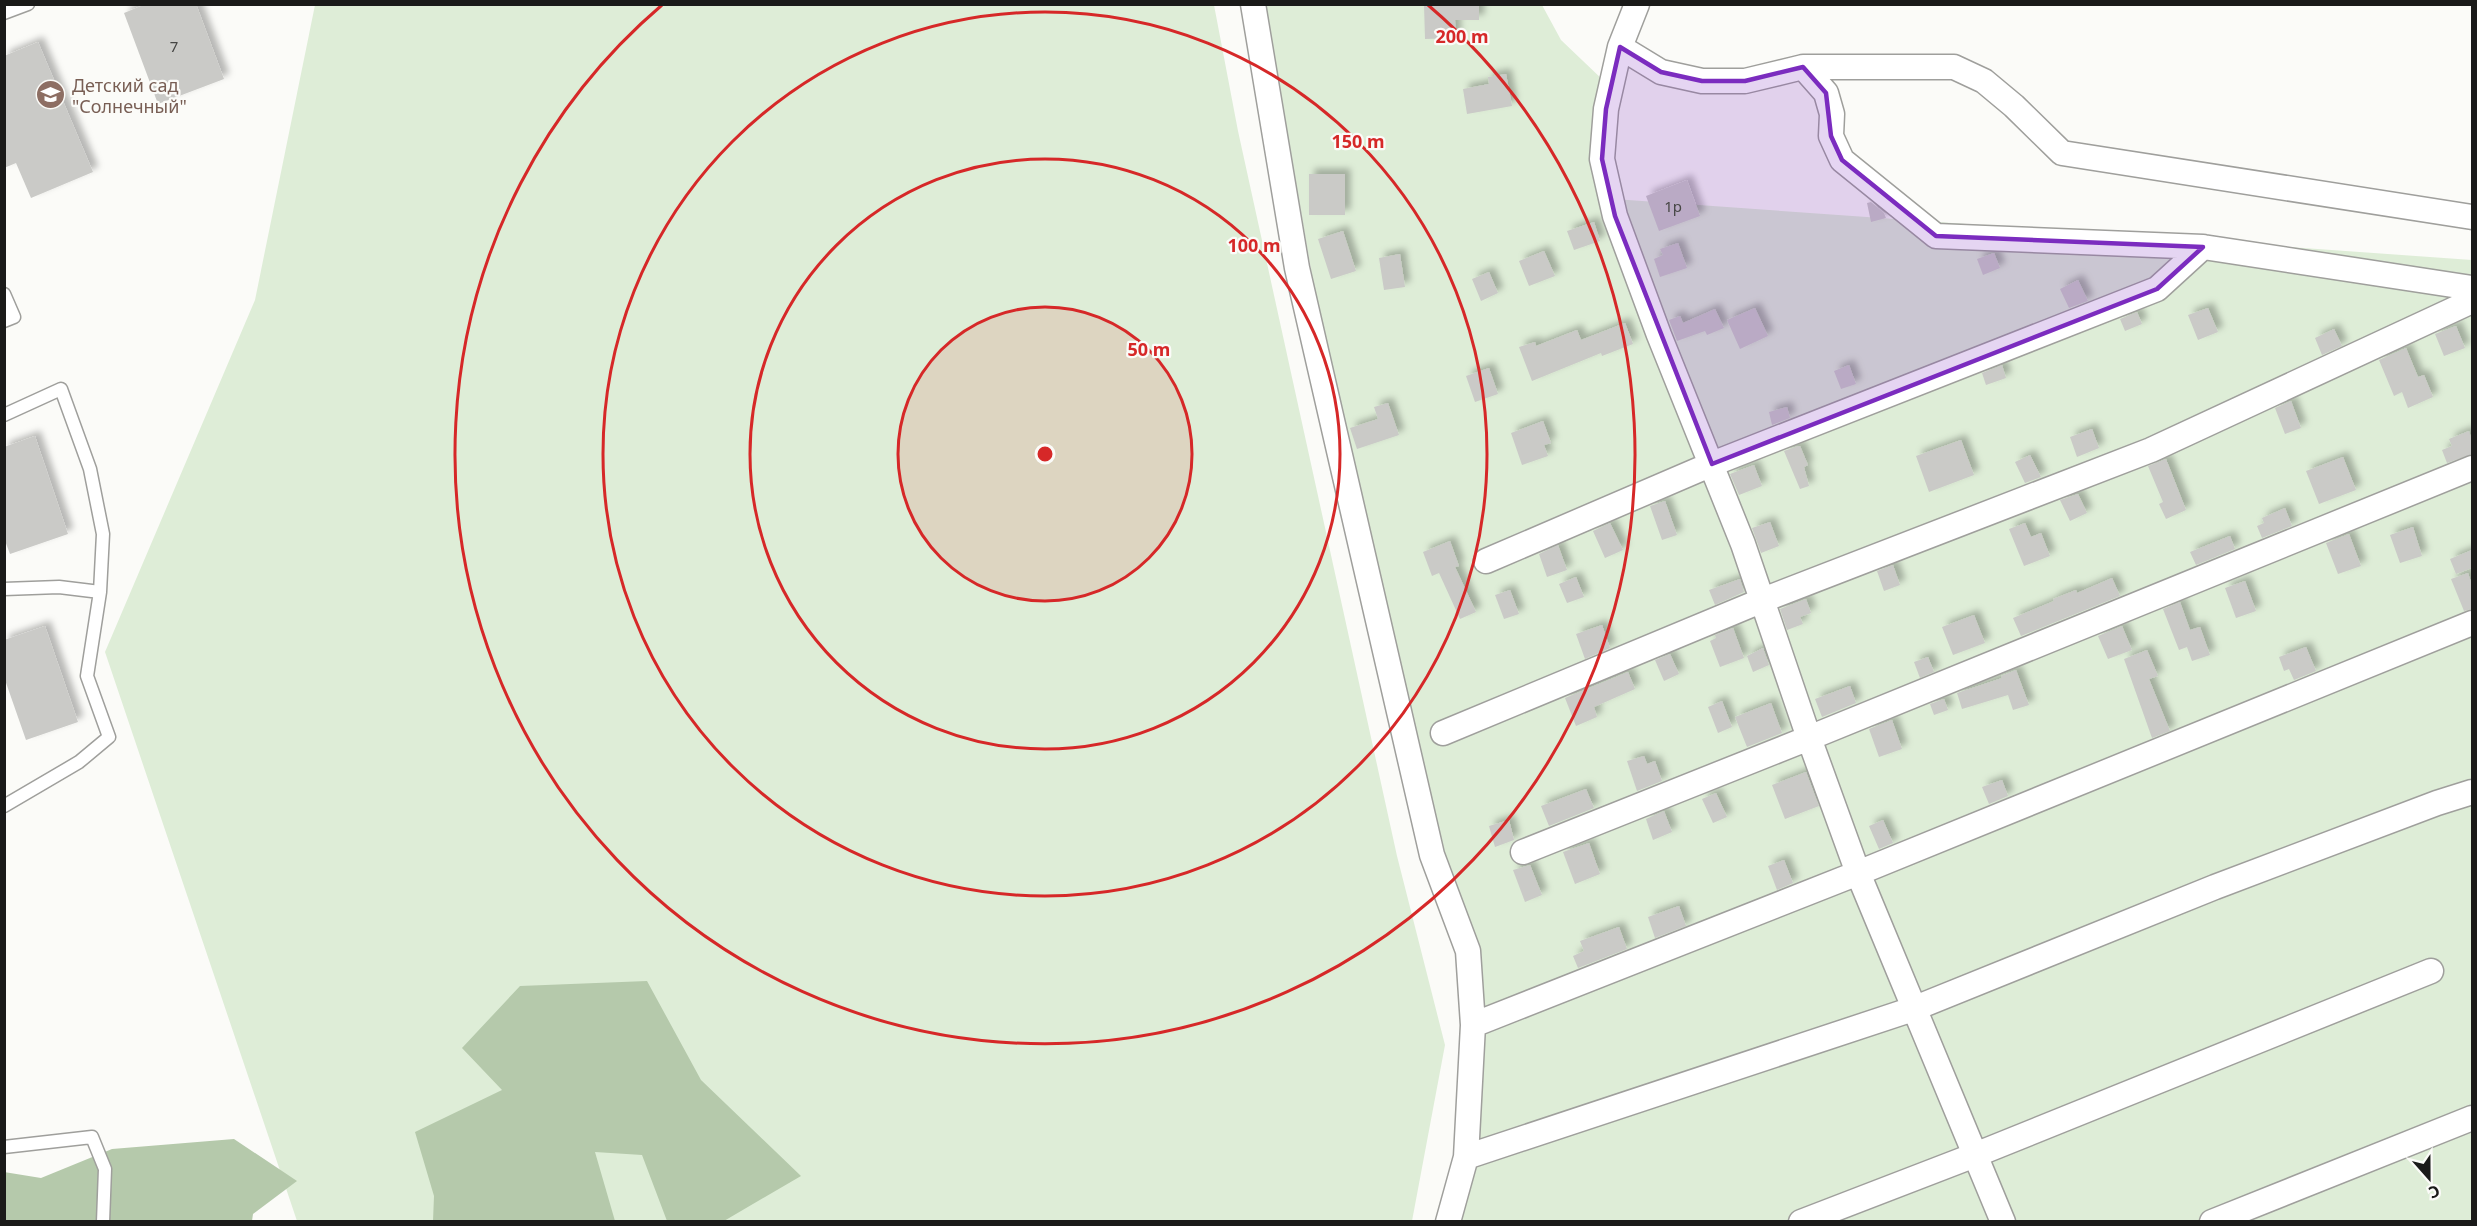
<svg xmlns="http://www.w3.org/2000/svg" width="2477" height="1226" viewBox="0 0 2477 1226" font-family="'Noto Sans',sans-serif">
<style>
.green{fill:#deedd7}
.forest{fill:#b5c9ab}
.building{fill:#cacac7;filter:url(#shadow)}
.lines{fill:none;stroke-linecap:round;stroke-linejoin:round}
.service-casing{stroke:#9f9f9c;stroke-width:15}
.minor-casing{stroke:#9f9f9c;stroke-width:27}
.service{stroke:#fff;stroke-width:12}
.minor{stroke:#fff;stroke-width:24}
.marked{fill:#7b2cbf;fill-opacity:0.2;stroke:#7b2cbf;stroke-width:4.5;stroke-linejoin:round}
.ring{fill:none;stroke:#d62828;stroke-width:3}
.labels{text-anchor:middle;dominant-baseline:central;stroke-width:4.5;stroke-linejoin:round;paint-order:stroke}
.number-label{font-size:15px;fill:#464644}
.education-label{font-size:18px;fill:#785e54;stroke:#fbfbf8;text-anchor:start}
.centre{fill:#d62828;stroke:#fbfbf8;stroke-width:3}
.ring-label{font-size:18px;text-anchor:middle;font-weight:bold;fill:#d62828;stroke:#fbfbf8;stroke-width:4.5;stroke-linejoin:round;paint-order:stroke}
</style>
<defs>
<filter id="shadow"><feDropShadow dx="5.5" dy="-5.5" stdDeviation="3" flood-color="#0004"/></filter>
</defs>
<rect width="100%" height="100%" fill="#fbfbf8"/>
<!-- green -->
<path class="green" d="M 315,5 L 1214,5 L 1238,131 L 1397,856 L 1445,1045 L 1412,1221 L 297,1221 L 105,652 L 255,300 Z
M 1265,5 L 1542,5 L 1561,40 L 1604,81 L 1614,199 L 2472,260 L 2472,1221 L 1461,1221 L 1479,1157 L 1481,1065 L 1441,856 L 1314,287 Z"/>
<!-- forest -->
<path class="forest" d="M 647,981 L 701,1080 L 801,1176 L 724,1221 L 667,1221 L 642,1155 L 595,1152 L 615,1221 L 433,1221 L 434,1196 L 415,1132 L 502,1090 L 462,1048 L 520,986 Z
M 234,1139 L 297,1181 L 253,1214 L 252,1221 L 5,1222 L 4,1172 L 41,1178 L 112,1149 Z"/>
<!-- building -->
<path class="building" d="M 146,4 L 196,4 L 224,79 L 158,104 L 124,13 Z
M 1424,4 L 1479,4 L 1479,20 L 1455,20 L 1456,38 L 1425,39 Z
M 38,42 L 93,172 L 31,198 L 16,163 L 4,168 L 4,56 Z
M 1506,74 L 1512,106 L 1467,114 L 1463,89 L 1489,84 L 1488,77 Z
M 1309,174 L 1345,174 L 1345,215 L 1309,215 Z
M 1687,180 L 1700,216 L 1659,231 L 1646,196 Z
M 1871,202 L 1884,213 L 1886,218 L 1871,222 L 1867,203 Z
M 1594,222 L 1600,241 L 1574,250 L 1567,231 Z
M 1343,231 L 1356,271 L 1331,279 L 1318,239 Z
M 1678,243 L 1687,268 L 1660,277 L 1654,259 L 1663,255 L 1660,249 Z
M 1544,251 L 1555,276 L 1529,286 L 1519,261 Z
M 1994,253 L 2000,268 L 1983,275 L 1977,259 Z
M 1400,254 L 1405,287 L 1384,290 L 1379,258 Z
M 1489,272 L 1498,293 L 1481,301 L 1472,279 Z
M 2078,280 L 2088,301 L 2069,308 L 2060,289 Z
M 1755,308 L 1768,336 L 1740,349 L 1727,320 Z
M 2208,308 L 2218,332 L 2198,340 L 2188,315 Z
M 1715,309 L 1724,328 L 1707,335 L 1705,331 L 1677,341 L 1669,320 L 1680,316 L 1683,323 Z
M 2137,312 L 2142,324 L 2125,331 L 2120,319 Z
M 1625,323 L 1633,344 L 1602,356 L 1601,353 L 1532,381 L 1519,347 L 1535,342 L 1536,346 L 1577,330 L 1581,340 Z
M 2456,326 L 2465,348 L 2444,356 L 2435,334 Z
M 2334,329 L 2342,346 L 2322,355 L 2315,338 Z
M 2406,348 L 2418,377 L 2424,375 L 2433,397 L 2408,408 L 2402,392 L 2394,396 L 2379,360 Z
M 1849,365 L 1856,384 L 1841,389 L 1834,371 Z
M 2002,365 L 2006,378 L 1986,385 L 1982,373 Z
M 1489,368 L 1498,394 L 1475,402 L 1466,376 Z
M 2291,401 L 2301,428 L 2285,434 L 2275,408 Z
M 1388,403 L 1399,435 L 1357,449 L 1350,428 L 1378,419 L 1374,407 Z
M 1787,407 L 1790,418 L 1772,425 L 1769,412 Z
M 1543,421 L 1551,443 L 1544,445 L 1548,456 L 1522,465 L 1511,433 Z
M 2092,429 L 2099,448 L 2077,457 L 2070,437 Z
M 2469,431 L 2472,441 L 2472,454 L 2447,463 L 2442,450 L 2452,446 L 2449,439 Z
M 35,436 L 68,534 L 10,554 L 4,538 L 4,447 Z
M 1961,440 L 1974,475 L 1929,492 L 1916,456 Z
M 1798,446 L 1800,446 L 1808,465 L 1804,467 L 1809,486 L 1800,489 L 1784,451 Z
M 2030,455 L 2041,477 L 2025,483 L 2015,462 Z
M 2343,457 L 2356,490 L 2319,504 L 2306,471 Z
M 2166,459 L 2186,510 L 2166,519 L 2159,504 L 2163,502 L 2148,466 Z
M 1754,465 L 1762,486 L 1739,495 L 1730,474 Z
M 2078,494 L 2087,513 L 2070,521 L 2060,500 Z
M 1665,501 L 1677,535 L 1662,540 L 1650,506 Z
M 2285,508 L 2292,526 L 2262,538 L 2257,526 L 2264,523 L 2262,518 Z
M 1770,522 L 1779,546 L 1761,553 L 1752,528 Z
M 1610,523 L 1623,550 L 1605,558 L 1593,531 Z
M 2025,523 L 2031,537 L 2041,533 L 2050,556 L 2024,566 L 2009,529 Z
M 2413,527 L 2422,556 L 2400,563 L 2390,535 Z
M 2349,534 L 2361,566 L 2338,574 L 2326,543 Z
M 2230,536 L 2235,549 L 2196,565 L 2190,552 Z
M 1450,541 L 1459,566 L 1455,567 L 1476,612 L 1460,619 L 1439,573 L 1432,576 L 1423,552 Z
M 1558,545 L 1567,570 L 1547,577 L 1539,554 Z
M 2472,550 L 2472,568 L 2456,574 L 2450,559 Z
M 1893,565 L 1900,585 L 1884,591 L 1877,571 Z
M 2468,573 L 2472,585 L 2472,609 L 2464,611 L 2451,579 Z
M 1576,577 L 1584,597 L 1567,603 L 1559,584 Z
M 2112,578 L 2120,596 L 2021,636 L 2013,618 L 2054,601 L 2053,599 L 2076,590 L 2077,593 Z
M 1740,579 L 1744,592 L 1715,605 L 1709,590 Z
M 2245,581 L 2256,611 L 2236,618 L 2225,588 Z
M 1510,590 L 1519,614 L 1504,619 L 1495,595 Z
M 1806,599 L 1811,613 L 1800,617 L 1803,624 L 1787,630 L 1780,609 Z
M 2180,602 L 2190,630 L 2200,627 L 2210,655 L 2192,661 L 2187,647 L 2179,650 L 2163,609 Z
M 1974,615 L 1985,643 L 1953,655 L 1942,627 Z
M 1602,625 L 1610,648 L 1585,659 L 1576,634 Z
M 45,626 L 78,722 L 26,740 L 4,677 L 4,640 Z
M 2122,626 L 2132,650 L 2108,659 L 2098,636 Z
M 1733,628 L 1744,658 L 1720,667 L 1710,641 L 1716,638 L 1715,635 Z
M 2306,647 L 2316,671 L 2294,680 L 2289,669 L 2284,671 L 2279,657 Z
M 1763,648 L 1769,665 L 1753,672 L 1747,656 Z
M 2147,650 L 2158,676 L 2149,679 L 2170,731 L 2152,738 L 2124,659 Z
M 1670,654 L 1679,674 L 1664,681 L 1655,660 Z
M 1928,657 L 1934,672 L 1920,678 L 1914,662 Z
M 2016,670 L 2029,705 L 2013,710 L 2008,695 L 1962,709 L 1957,693 L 2002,678 L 2001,676 Z
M 1628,672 L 1635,689 L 1594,707 L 1597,717 L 1576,726 L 1565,698 Z
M 1850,686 L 1856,703 L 1822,717 L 1815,699 Z
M 1944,699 L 1948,710 L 1934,715 L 1930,704 Z
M 1722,701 L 1732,727 L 1718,733 L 1708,707 Z
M 1771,703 L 1782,733 L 1747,747 L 1735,717 Z
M 1892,720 L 1902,749 L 1879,757 L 1869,729 Z
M 1644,756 L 1647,764 L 1655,761 L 1662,781 L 1637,791 L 1627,761 Z
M 1806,772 L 1819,806 L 1785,819 L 1772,785 Z
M 2002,780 L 2008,796 L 1989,804 L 1982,787 Z
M 1586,789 L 1594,808 L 1549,826 L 1541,806 Z
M 1716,793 L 1727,817 L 1713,823 L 1702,799 Z
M 1664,811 L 1672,832 L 1653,840 L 1646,819 Z
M 1509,820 L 1514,840 L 1495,847 L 1489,826 Z
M 1883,820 L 1893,843 L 1879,849 L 1869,826 Z
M 1589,843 L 1600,874 L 1575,884 L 1563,852 Z
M 1784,860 L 1793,883 L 1777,890 L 1768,866 Z
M 1530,865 L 1542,895 L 1525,902 L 1513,870 Z
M 1679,906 L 1686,926 L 1655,938 L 1648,917 Z
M 1619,927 L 1627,949 L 1578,968 L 1573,956 L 1584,951 L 1580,941 Z"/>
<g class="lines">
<defs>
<path id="service" d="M 4,13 L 28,4
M 4,294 L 14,317 L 4,321
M 4,415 L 61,389 L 90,469 L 103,534 L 100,592
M 4,589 L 59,587 L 100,592 L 87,676 L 109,737 L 79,762 L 4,806
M 4,1147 L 92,1137 L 105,1169 L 103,1222"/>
<path id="minor" d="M 1253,4 L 1297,268 L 1432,855 L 1468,951 L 1473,1025 L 1466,1157 L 1448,1222
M 1637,4 L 1620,47 L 1606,109 L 1602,159 L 1615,216 L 1659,335 L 1743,544 L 1809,738 L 1858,873 L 2003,1222
M 1620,47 L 1661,72 L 1702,81 L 1745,81 L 1803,67 L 1826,93 L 1832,114 L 1831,136 L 1842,160 L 1936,236 L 2203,247 L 2472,288
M 1803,67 L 1954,67 L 1984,81 L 2014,106 L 2062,153 L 2472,217
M 1486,561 L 1712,464 L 2157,289 L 2203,247
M 1443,733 L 1763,600 L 2151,450 L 2472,301
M 1523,852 L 1809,738 L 2472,468
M 1473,1025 L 1858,873 L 2472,623
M 1466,1157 L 1913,1009 L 2215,887 L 2437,803 L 2472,792
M 1801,1222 L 1975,1155 L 2431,971
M 2212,1222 L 2472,1118"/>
</defs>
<!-- service casing -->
<use href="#service" class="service-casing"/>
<!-- minor casing -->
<use href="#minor" class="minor-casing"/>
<!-- service -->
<use href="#service" class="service"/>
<!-- minor -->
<use href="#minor" class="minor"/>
</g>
<!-- marked area -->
<path class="marked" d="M 1620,47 L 1661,72 L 1702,81 L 1745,81 L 1803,67 L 1826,93 L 1831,136 L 1842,160 L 1936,236 L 2203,247 L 2157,289 L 1712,464 L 1615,216 L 1602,159 L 1606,109 Z"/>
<!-- distance rings -->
<circle cx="1045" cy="454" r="147" fill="#d62828" fill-opacity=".12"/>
<g class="ring">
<circle cx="1045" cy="454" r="147"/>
<circle cx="1045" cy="454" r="295"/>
<circle cx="1045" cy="454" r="442"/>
<path d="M1428 5A590 590 0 1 1 662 5"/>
</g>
<!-- icons -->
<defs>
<symbol id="school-disc" viewBox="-11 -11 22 22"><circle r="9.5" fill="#8d6e63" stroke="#fbfbf8"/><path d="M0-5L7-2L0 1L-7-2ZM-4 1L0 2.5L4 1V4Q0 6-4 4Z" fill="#fff"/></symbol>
</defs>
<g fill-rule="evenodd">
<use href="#school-disc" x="34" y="78" width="33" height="33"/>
</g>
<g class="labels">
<!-- number labels -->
<g class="number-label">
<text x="174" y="46">7</text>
<text x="1673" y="206">1р</text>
</g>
<!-- education labels -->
<g class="education-label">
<text x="72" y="85">Детский сад<tspan x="72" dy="21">"Солнечный"</tspan></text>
</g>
</g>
<circle cx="1045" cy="454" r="9" class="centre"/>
<g class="ring-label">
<text x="1462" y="43">200 m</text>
<text x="1358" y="148">150 m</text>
<text x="1254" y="252">100 m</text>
<text x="1149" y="356">50 m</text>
</g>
<!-- border -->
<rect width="2477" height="1226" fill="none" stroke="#1a1a19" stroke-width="12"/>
<!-- north arrow -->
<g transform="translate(2429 1178) rotate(159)" stroke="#fbfbf8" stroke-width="4.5" paint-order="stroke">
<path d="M0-4.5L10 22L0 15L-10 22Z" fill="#1a1a19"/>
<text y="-9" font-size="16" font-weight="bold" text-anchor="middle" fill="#1a1a19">С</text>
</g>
</svg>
